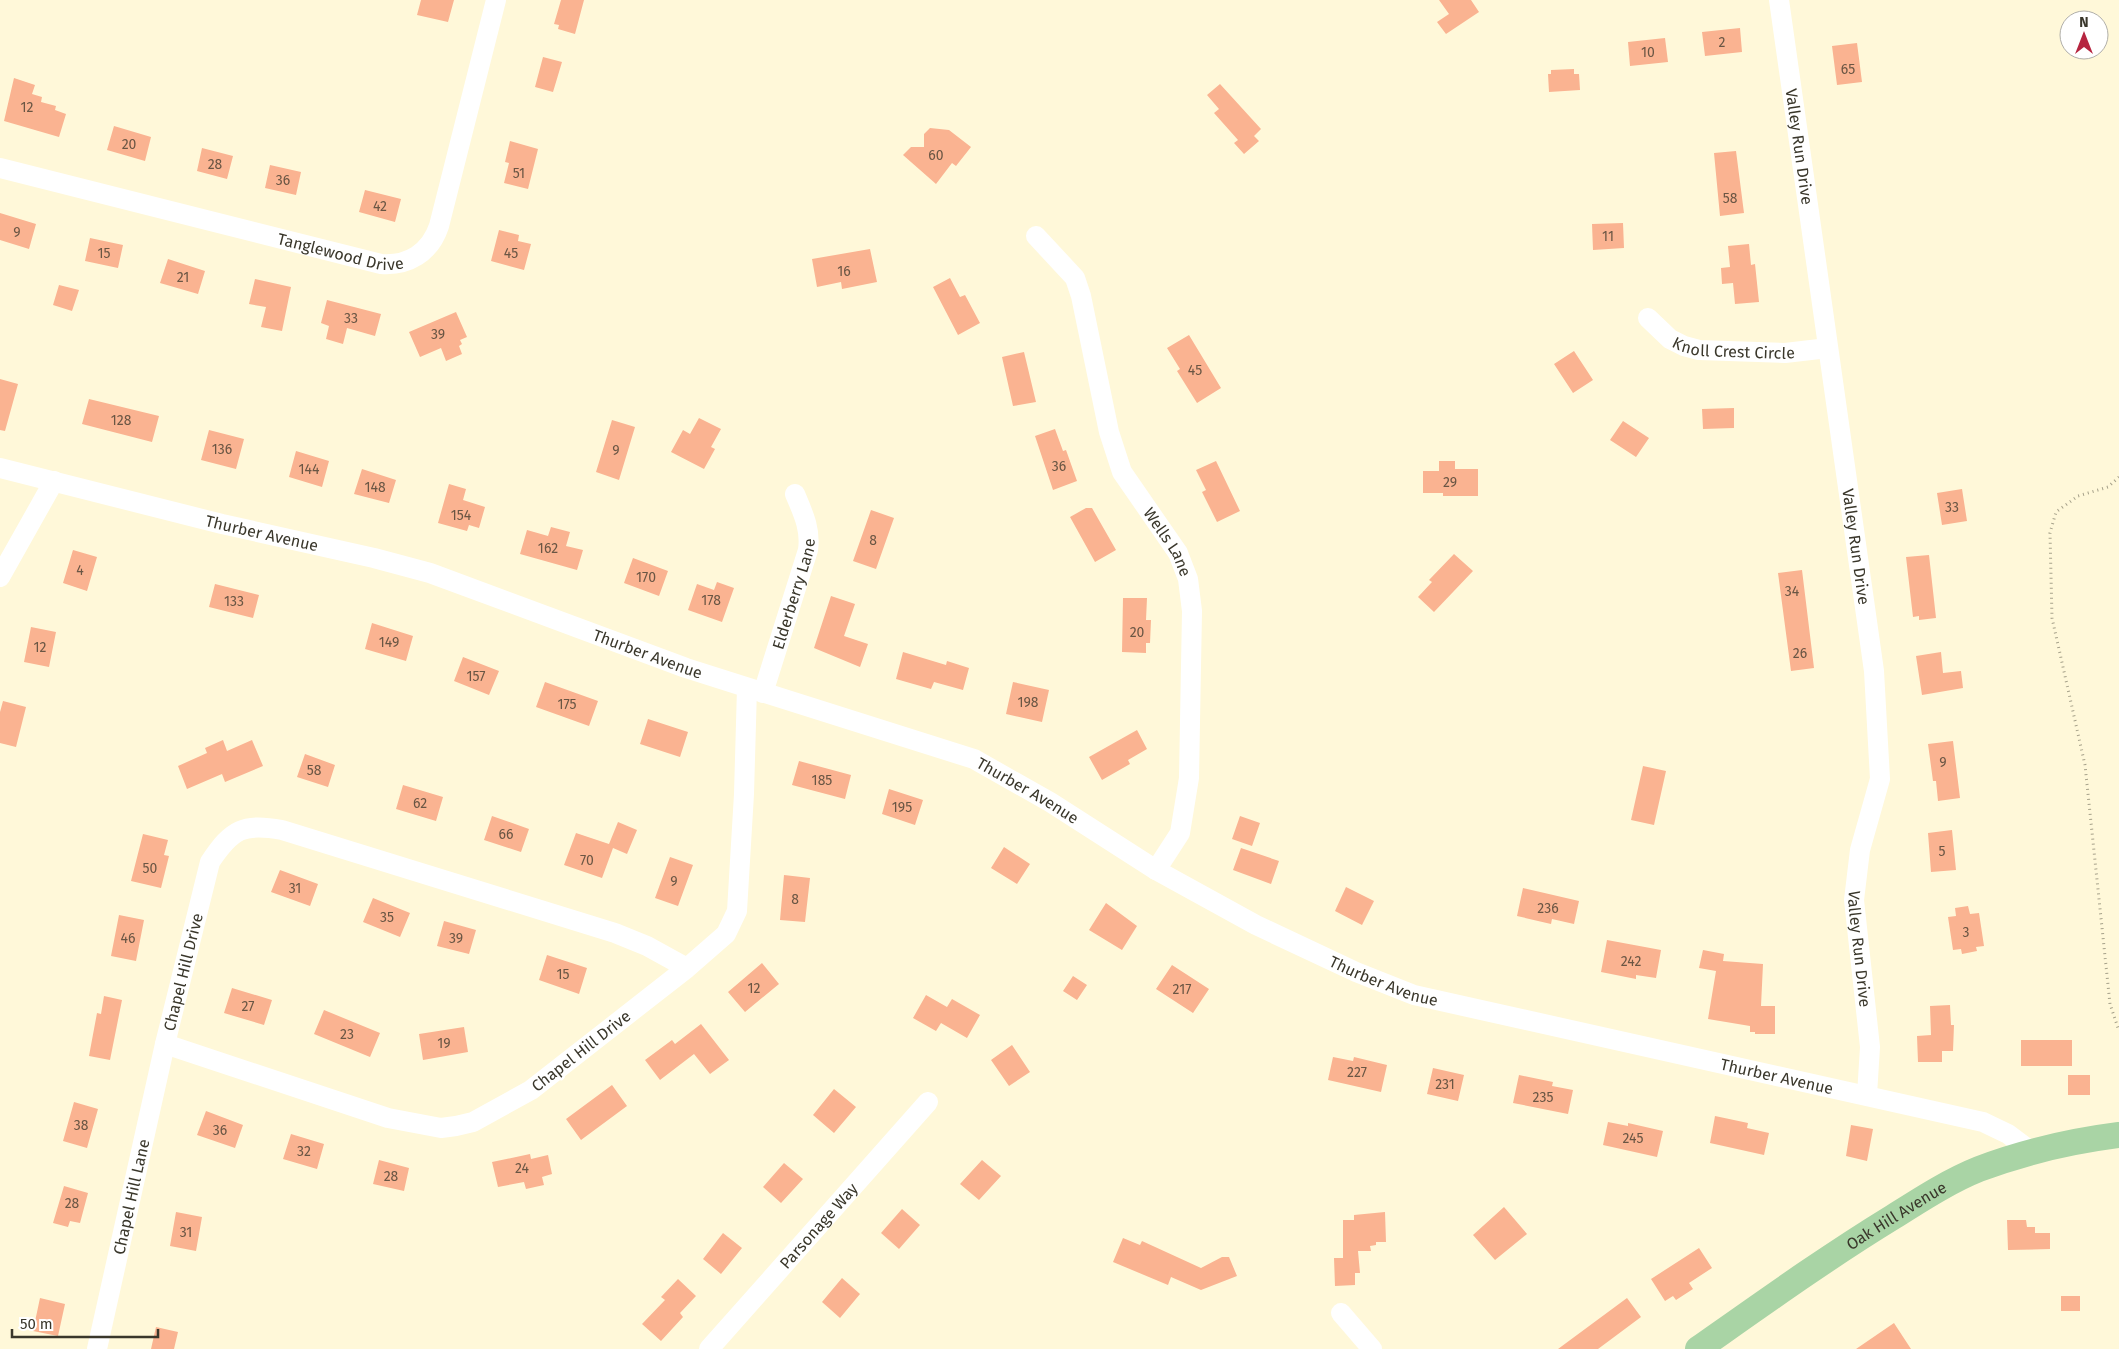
<svg xmlns="http://www.w3.org/2000/svg" width="2119" height="1349" viewBox="0 0 2119 1349" font-family="'Fira Sans',sans-serif">
<style>
.building{fill:#fab391}
.lines{fill:none;stroke-linecap:round;stroke-linejoin:round}
.path{stroke:#a6a18a;stroke-width:3;stroke-dasharray:1 4;stroke-linecap:butt}
.minor{stroke:#fff;stroke-width:20}
.major{stroke:#a9d4a5;stroke-width:26}
.labels{text-anchor:middle;dominant-baseline:central;stroke-width:5;stroke-linejoin:round;paint-order:stroke}
.number-label{font-size:14px;fill:#6a5644}
.street-label{font-size:16px;fill:#3a372b;stroke:#fff}
</style>
<rect width="100%" height="100%" fill="#fff8d9"/>
<!-- building -->
<path class="building" d="M 421,0 L 454,0 L 448,22 L 417,15 Z
M 561,0 L 584,0 L 575,34 L 558,29 L 559,25 L 554,24 Z
M 1439,0 L 1471,0 L 1479,12 L 1446,34 L 1437,22 L 1449,14 Z
M 1740,28 L 1742,52 L 1705,56 L 1702,32 Z
M 1665,38 L 1668,62 L 1630,66 L 1628,42 Z
M 1857,43 L 1862,82 L 1837,85 L 1832,46 Z
M 543,57 L 562,62 L 553,92 L 535,87 Z
M 1574,69 L 1574,74 L 1579,74 L 1580,90 L 1549,92 L 1548,74 L 1551,74 L 1551,70 Z
M 14,78 L 35,85 L 32,94 L 42,97 L 41,102 L 56,106 L 55,110 L 66,114 L 59,137 L 4,121 Z
M 1220,84 L 1261,129 L 1254,136 L 1259,141 L 1244,154 L 1234,143 L 1238,140 L 1214,113 L 1219,109 L 1207,95 Z
M 114,126 L 151,137 L 145,161 L 107,150 Z
M 930,128 L 949,130 L 971,147 L 956,166 L 952,163 L 936,184 L 903,155 L 911,147 L 924,147 L 924,134 Z
M 510,141 L 538,149 L 528,189 L 504,183 L 509,163 L 505,162 Z
M 202,148 L 233,156 L 227,179 L 197,171 Z
M 1736,151 L 1744,213 L 1720,216 L 1714,153 Z
M 270,165 L 301,172 L 296,195 L 265,188 Z
M 365,190 L 401,199 L 395,222 L 359,212 Z
M 0,213 L 36,224 L 29,249 L 0,240 Z
M 1623,223 L 1624,248 L 1593,250 L 1592,224 Z
M 499,230 L 519,235 L 518,241 L 531,244 L 524,270 L 491,261 Z
M 90,238 L 123,245 L 118,268 L 85,261 Z
M 1749,244 L 1751,265 L 1755,264 L 1759,302 L 1735,304 L 1733,283 L 1722,284 L 1721,268 L 1730,267 L 1728,246 Z
M 870,249 L 877,282 L 842,289 L 841,282 L 817,287 L 812,259 Z
M 168,259 L 205,271 L 198,294 L 160,283 Z
M 950,278 L 960,297 L 965,295 L 980,323 L 958,335 L 933,287 Z
M 255,279 L 291,287 L 282,331 L 261,327 L 266,307 L 249,304 Z
M 59,285 L 79,290 L 72,311 L 53,305 Z
M 327,300 L 381,314 L 375,336 L 347,328 L 343,344 L 326,339 L 329,326 L 321,323 Z
M 456,312 L 467,337 L 460,340 L 462,344 L 459,346 L 462,354 L 446,361 L 441,348 L 420,357 L 409,332 Z
M 1189,335 L 1221,388 L 1197,403 L 1177,371 L 1180,369 L 1167,348 Z
M 1574,351 L 1593,380 L 1573,393 L 1554,364 Z
M 1024,352 L 1036,402 L 1013,406 L 1002,357 Z
M 0,379 L 18,384 L 5,431 L 0,430 Z
M 89,399 L 159,416 L 152,442 L 82,424 Z
M 1734,408 L 1734,428 L 1703,429 L 1702,409 Z
M 699,418 L 721,429 L 711,447 L 715,449 L 704,469 L 671,452 L 683,430 L 690,434 Z
M 612,420 L 635,427 L 619,480 L 596,472 Z
M 1623,421 L 1649,438 L 1636,457 L 1610,440 Z
M 1055,429 L 1063,451 L 1066,450 L 1077,481 L 1053,490 L 1035,436 Z
M 209,430 L 244,439 L 236,469 L 201,460 Z
M 296,451 L 329,461 L 322,487 L 289,477 Z
M 1216,461 L 1240,511 L 1217,522 L 1202,492 L 1206,490 L 1196,470 Z
M 1439,461 L 1455,461 L 1455,469 L 1478,469 L 1478,496 L 1443,496 L 1443,493 L 1423,493 L 1423,471 L 1439,471 Z
M 362,469 L 396,480 L 389,503 L 354,494 Z
M 449,484 L 466,489 L 463,500 L 485,507 L 479,528 L 469,525 L 467,531 L 438,523 Z
M 1962,489 L 1967,521 L 1942,525 L 1937,493 Z
M 1086,508 L 1092,508 L 1116,550 L 1095,562 L 1070,517 Z
M 871,510 L 894,518 L 876,569 L 853,561 Z
M 551,527 L 570,532 L 566,546 L 583,550 L 577,570 L 520,554 L 527,530 L 548,536 Z
M 73,550 L 97,557 L 87,591 L 63,583 Z
M 1454,554 L 1473,571 L 1434,612 L 1418,597 L 1432,582 L 1429,580 Z
M 1929,555 L 1936,618 L 1919,620 L 1919,616 L 1913,617 L 1906,557 Z
M 633,558 L 668,571 L 659,596 L 624,583 Z
M 1802,570 L 1814,668 L 1791,671 L 1778,573 Z
M 717,582 L 734,588 L 722,622 L 688,610 L 697,584 L 714,590 Z
M 215,584 L 259,595 L 253,618 L 209,607 Z
M 831,596 L 855,604 L 844,636 L 868,644 L 860,667 L 814,648 Z
M 1123,598 L 1147,598 L 1146,620 L 1151,620 L 1150,643 L 1146,643 L 1146,653 L 1122,652 Z
M 372,623 L 413,636 L 406,661 L 365,649 Z
M 31,627 L 56,632 L 49,667 L 24,662 Z
M 903,652 L 946,665 L 947,661 L 969,668 L 963,690 L 934,682 L 931,689 L 896,679 Z
M 1941,652 L 1943,673 L 1961,671 L 1963,688 L 1922,695 L 1916,656 Z
M 463,657 L 499,671 L 489,695 L 454,681 Z
M 545,682 L 598,701 L 589,726 L 536,707 Z
M 1013,682 L 1049,690 L 1042,722 L 1006,714 Z
M 3,701 L 26,707 L 16,747 L 0,743 L 0,712 Z
M 648,719 L 688,732 L 680,757 L 640,744 Z
M 1137,730 L 1147,749 L 1128,760 L 1130,764 L 1102,780 L 1089,757 Z
M 223,740 L 227,751 L 252,740 L 263,766 L 225,782 L 222,774 L 187,789 L 178,766 L 207,753 L 205,748 Z
M 1953,741 L 1960,798 L 1938,801 L 1936,781 L 1933,781 L 1928,744 Z
M 305,754 L 335,765 L 328,787 L 297,777 Z
M 799,761 L 851,775 L 845,799 L 792,785 Z
M 1643,766 L 1666,771 L 1654,825 L 1631,820 Z
M 403,785 L 443,797 L 436,821 L 396,809 Z
M 889,789 L 923,800 L 915,825 L 882,814 Z
M 492,816 L 529,829 L 521,852 L 484,840 Z
M 1240,816 L 1260,823 L 1252,846 L 1232,839 Z
M 618,822 L 637,830 L 627,854 L 613,848 L 602,878 L 564,865 L 576,833 L 609,844 Z
M 1952,830 L 1956,870 L 1931,872 L 1928,833 Z
M 143,834 L 168,840 L 164,855 L 169,856 L 161,888 L 131,881 Z
M 1004,847 L 1030,864 L 1017,884 L 991,868 Z
M 1241,848 L 1279,861 L 1271,884 L 1233,870 Z
M 670,857 L 693,865 L 678,906 L 655,898 Z
M 280,870 L 318,884 L 310,906 L 271,892 Z
M 784,875 L 810,878 L 805,922 L 780,920 Z
M 1346,887 L 1374,901 L 1362,925 L 1335,911 Z
M 1523,888 L 1579,901 L 1574,924 L 1552,919 L 1551,924 L 1517,916 Z
M 373,898 L 410,913 L 400,937 L 363,922 Z
M 1106,903 L 1137,926 L 1122,950 L 1089,930 Z
M 1968,906 L 1970,914 L 1979,913 L 1984,946 L 1976,947 L 1977,951 L 1962,954 L 1961,949 L 1953,950 L 1948,917 L 1956,916 L 1955,908 Z
M 119,915 L 144,920 L 136,961 L 111,956 Z
M 444,921 L 476,930 L 469,954 L 437,946 Z
M 1607,940 L 1661,950 L 1656,978 L 1636,975 L 1636,979 L 1601,972 Z
M 1703,950 L 1724,954 L 1723,961 L 1763,964 L 1761,1006 L 1775,1006 L 1775,1034 L 1755,1034 L 1755,1032 L 1750,1032 L 1750,1026 L 1708,1019 L 1716,971 L 1699,968 Z
M 547,955 L 587,968 L 579,994 L 539,980 Z
M 762,963 L 779,984 L 745,1012 L 728,992 Z
M 1172,965 L 1209,989 L 1193,1013 L 1156,989 Z
M 1073,976 L 1087,985 L 1077,1000 L 1063,991 Z
M 232,988 L 272,1000 L 264,1025 L 224,1013 Z
M 926,995 L 947,1007 L 952,999 L 980,1015 L 967,1038 L 941,1023 L 936,1031 L 913,1018 Z
M 104,996 L 122,1000 L 110,1060 L 89,1056 L 97,1013 L 101,1014 Z
M 1950,1005 L 1951,1025 L 1954,1025 L 1953,1051 L 1942,1051 L 1942,1062 L 1918,1062 L 1917,1036 L 1931,1035 L 1930,1006 Z
M 324,1010 L 380,1033 L 370,1057 L 314,1034 Z
M 701,1024 L 729,1060 L 710,1074 L 694,1054 L 660,1080 L 645,1060 L 672,1040 L 675,1044 Z
M 464,1027 L 468,1052 L 423,1060 L 419,1034 Z
M 2021,1040 L 2072,1040 L 2072,1066 L 2021,1066 Z
M 1012,1045 L 1030,1072 L 1009,1086 L 991,1060 Z
M 1333,1057 L 1353,1061 L 1354,1057 L 1387,1065 L 1381,1092 L 1328,1080 Z
M 1433,1068 L 1464,1075 L 1458,1101 L 1427,1094 Z
M 1519,1075 L 1553,1082 L 1552,1086 L 1573,1090 L 1568,1114 L 1513,1103 Z
M 2068,1075 L 2090,1075 L 2090,1095 L 2068,1095 Z
M 612,1085 L 627,1106 L 581,1140 L 566,1119 Z
M 834,1089 L 856,1107 L 834,1133 L 813,1115 Z
M 74,1102 L 98,1109 L 87,1148 L 63,1141 Z
M 206,1111 L 243,1125 L 235,1148 L 197,1135 Z
M 1715,1116 L 1748,1123 L 1747,1128 L 1769,1133 L 1764,1155 L 1710,1143 Z
M 1608,1122 L 1628,1126 L 1628,1123 L 1663,1131 L 1657,1157 L 1603,1145 Z
M 1851,1125 L 1873,1129 L 1867,1161 L 1846,1156 Z
M 291,1134 L 324,1144 L 317,1169 L 283,1159 Z
M 530,1154 L 531,1159 L 548,1155 L 552,1174 L 542,1177 L 544,1185 L 526,1189 L 524,1182 L 498,1187 L 492,1162 Z
M 379,1160 L 409,1168 L 404,1191 L 373,1184 Z
M 982,1160 L 1001,1176 L 979,1200 L 960,1184 Z
M 784,1163 L 803,1179 L 781,1203 L 763,1187 Z
M 64,1186 L 88,1193 L 80,1223 L 70,1221 L 68,1227 L 53,1223 Z
M 1504,1207 L 1527,1234 L 1495,1260 L 1473,1235 Z
M 902,1209 L 920,1225 L 899,1249 L 881,1233 Z
M 176,1212 L 202,1217 L 196,1251 L 170,1246 Z
M 1385,1212 L 1386,1242 L 1376,1242 L 1376,1245 L 1370,1246 L 1371,1251 L 1358,1251 L 1360,1273 L 1355,1273 L 1355,1285 L 1335,1286 L 1334,1258 L 1343,1258 L 1343,1220 L 1354,1220 L 1354,1215 Z
M 2007,1220 L 2026,1220 L 2027,1227 L 2035,1227 L 2035,1233 L 2050,1233 L 2050,1249 L 2008,1250 Z
M 723,1233 L 742,1248 L 721,1274 L 703,1259 Z
M 1123,1238 L 1140,1245 L 1142,1241 L 1201,1268 L 1222,1257 L 1229,1257 L 1237,1276 L 1201,1290 L 1171,1277 L 1168,1285 L 1113,1262 Z
M 1699,1248 L 1712,1268 L 1689,1283 L 1693,1289 L 1676,1300 L 1673,1296 L 1665,1301 L 1651,1279 Z
M 842,1278 L 860,1294 L 840,1318 L 822,1302 Z
M 678,1279 L 696,1296 L 680,1313 L 683,1317 L 661,1341 L 642,1324 L 665,1300 L 661,1297 Z
M 2061,1296 L 2080,1296 L 2080,1311 L 2061,1311 Z
M 40,1298 L 65,1304 L 58,1336 L 33,1331 Z
M 1627,1298 L 1641,1317 L 1598,1349 L 1558,1349 Z
M 1894,1323 L 1911,1349 L 1856,1349 Z
M 156,1327 L 178,1332 L 174,1349 L 151,1349 Z"/>
<g class="lines">
<!-- path -->
<path class="path" d="M 2119,477 L 2108,487 L 2078,496 L 2056,512 L 2050,533 L 2052,618 L 2085,765 L 2110,1004 L 2119,1031"/>
<!-- minor -->
<g class="minor">
<path id="s1" d="M 1779,0 L 1874,671 L 1880,779 L 1860,850 L 1854,900 L 1870,1047 L 1867,1095"/>
<path id="s2" d="M 0,168 L 381,264 C 408,266 430,253 439,226 L 496,0"/>
<path id="s3" d="M 1036,236 L 1075,278 L 1081,296 L 1109,432 L 1122,472 L 1178,553 L 1188,579 L 1192,611 L 1189,778 L 1180,833 L 1156,870"/>
<path id="s4" d="M 1648,318 L 1670,339 L 1684,346 L 1699,350 L 1785,353 L 1828,348"/>
<path id="s5" d="M 0,468 L 222,524 L 374,558 L 430,573 L 686,668 L 974,759 L 1050,802 L 1156,870 L 1256,925 L 1356,972 L 1414,995 L 1983,1122 L 2008,1134 L 2032,1152"/>
<path d="M 0,577 L 54,481"/>
<path id="s6" d="M 763,693 L 808,550 C 811,529 803,513 795,494"/>
<path id="s7" d="M 687,968 L 531,1090 L 473,1122 L 456,1126 L 441,1128 L 388,1118 L 165,1044 L 210,862 C 232,829 243,823 282,830 L 615,933 L 647,946 L 687,968 L 726,934 L 737,911 L 744,794 L 747,688"/>
<path d="M 1341,1313 L 1372,1349"/>
<path id="s8" d="M 97,1349 L 165,1044"/>
<path id="s9" d="M 709,1349 L 928,1102"/>
</g>
<!-- major -->
<path class="major" id="s10" d="M 1698,1349 C 1762,1304 1826,1258 1893,1217 C 1920,1200 1949,1181 1979,1169 C 2024,1152 2072,1141 2119,1135"/>
</g>
<g class="labels">
<!-- number labels -->
<g class="number-label">
<text x="1722" y="42">2</text>
<text x="1648" y="52">10</text>
<text x="1848" y="69">65</text>
<text x="27" y="107">12</text>
<text x="129" y="144">20</text>
<text x="936" y="155">60</text>
<text x="215" y="164">28</text>
<text x="519" y="173">51</text>
<text x="283" y="180">36</text>
<text x="1730" y="198">58</text>
<text x="380" y="206">42</text>
<text x="17" y="232">9</text>
<text x="1608" y="236">11</text>
<text x="104" y="253">15</text>
<text x="511" y="253">45</text>
<text x="844" y="271">16</text>
<text x="183" y="277">21</text>
<text x="351" y="318">33</text>
<text x="438" y="334">39</text>
<text x="1195" y="370">45</text>
<text x="121" y="420">128</text>
<text x="222" y="449">136</text>
<text x="616" y="450">9</text>
<text x="1059" y="466">36</text>
<text x="309" y="469">144</text>
<text x="1450" y="482">29</text>
<text x="375" y="487">148</text>
<text x="1952" y="507">33</text>
<text x="461" y="515">154</text>
<text x="873" y="540">8</text>
<text x="548" y="548">162</text>
<text x="80" y="570">4</text>
<text x="646" y="577">170</text>
<text x="1792" y="591">34</text>
<text x="711" y="600">178</text>
<text x="234" y="601">133</text>
<text x="1137" y="632">20</text>
<text x="389" y="642">149</text>
<text x="40" y="647">12</text>
<text x="1800" y="653">26</text>
<text x="476" y="676">157</text>
<text x="1028" y="702">198</text>
<text x="567" y="704">175</text>
<text x="1943" y="762">9</text>
<text x="314" y="770">58</text>
<text x="822" y="780">185</text>
<text x="420" y="803">62</text>
<text x="902" y="807">195</text>
<text x="506" y="834">66</text>
<text x="1942" y="851">5</text>
<text x="587" y="860">70</text>
<text x="150" y="868">50</text>
<text x="674" y="881">9</text>
<text x="295" y="888">31</text>
<text x="795" y="899">8</text>
<text x="1548" y="908">236</text>
<text x="387" y="917">35</text>
<text x="1966" y="932">3</text>
<text x="128" y="938">46</text>
<text x="456" y="938">39</text>
<text x="1631" y="961">242</text>
<text x="563" y="974">15</text>
<text x="754" y="988">12</text>
<text x="1182" y="989">217</text>
<text x="248" y="1006">27</text>
<text x="347" y="1034">23</text>
<text x="444" y="1043">19</text>
<text x="1357" y="1072">227</text>
<text x="1445" y="1084">231</text>
<text x="1543" y="1097">235</text>
<text x="81" y="1125">38</text>
<text x="220" y="1130">36</text>
<text x="1633" y="1138">245</text>
<text x="304" y="1151">32</text>
<text x="522" y="1168">24</text>
<text x="391" y="1176">28</text>
<text x="72" y="1203">28</text>
<text x="186" y="1232">31</text>
</g>
<!-- street labels -->
<g class="street-label">
<text stroke="none"><textPath href="#s1" startOffset="148">Valley Run Drive</textPath></text>
<text stroke="none"><textPath href="#s2" startOffset="351">Tanglewood Drive</textPath></text>
<text stroke="none"><textPath href="#s4" startOffset="96">Knoll Crest Circle</textPath></text>
<text stroke="none"><textPath href="#s5" startOffset="270">Thurber Avenue</textPath></text>
<text stroke="none"><textPath href="#s3" startOffset="341">Wells Lane</textPath></text>
<text stroke="none"><textPath href="#s1" startOffset="552">Valley Run Drive</textPath></text>
<text stroke="none"><textPath href="#s6" startOffset="104">Elderberry Lane</textPath></text>
<text stroke="none"><textPath href="#s5" startOffset="675">Thurber Avenue</textPath></text>
<text stroke="none"><textPath href="#s5" startOffset="1080">Thurber Avenue</textPath></text>
<text stroke="none"><textPath href="#s1" startOffset="959">Valley Run Drive</textPath></text>
<text stroke="none"><textPath href="#s7" startOffset="660">Chapel Hill Drive</textPath></text>
<text stroke="none"><textPath href="#s5" startOffset="1485">Thurber Avenue</textPath></text>
<text transform="translate(581 1051) rotate(-38)">Chapel Hill Drive</text>
<text stroke="none"><textPath href="#s5" startOffset="1890">Thurber Avenue</textPath></text>
<text stroke="none"><textPath href="#s8" startOffset="156">Chapel Hill Lane</textPath></text>
<text stroke="none"><textPath href="#s10" startOffset="239">Oak Hill Avenue</textPath></text>
<text stroke="none"><textPath href="#s9" startOffset="165">Parsonage Way</textPath></text>
</g>
</g>
<!-- north arrow -->
<g transform="translate(2084 35)"><circle r="24" fill="#ffffff" stroke="#b0afaa"/>
<path d="M0-4L9 19L0 12L-9 19Z" fill="#b62540"/>
<text y="-8" font-size="14" font-weight="bold" text-anchor="middle" fill="#3a372b">N</text>
</g>
<!-- scale -->
<path d="M12 1329v8h146v-8" fill="none" stroke="#3a372b" stroke-width="2.5"/>
<text x="20" y="1329" font-size="15" fill="#3a372b" stroke="#ffffff" stroke-width="4" paint-order="stroke">50 m</text>
</svg>
